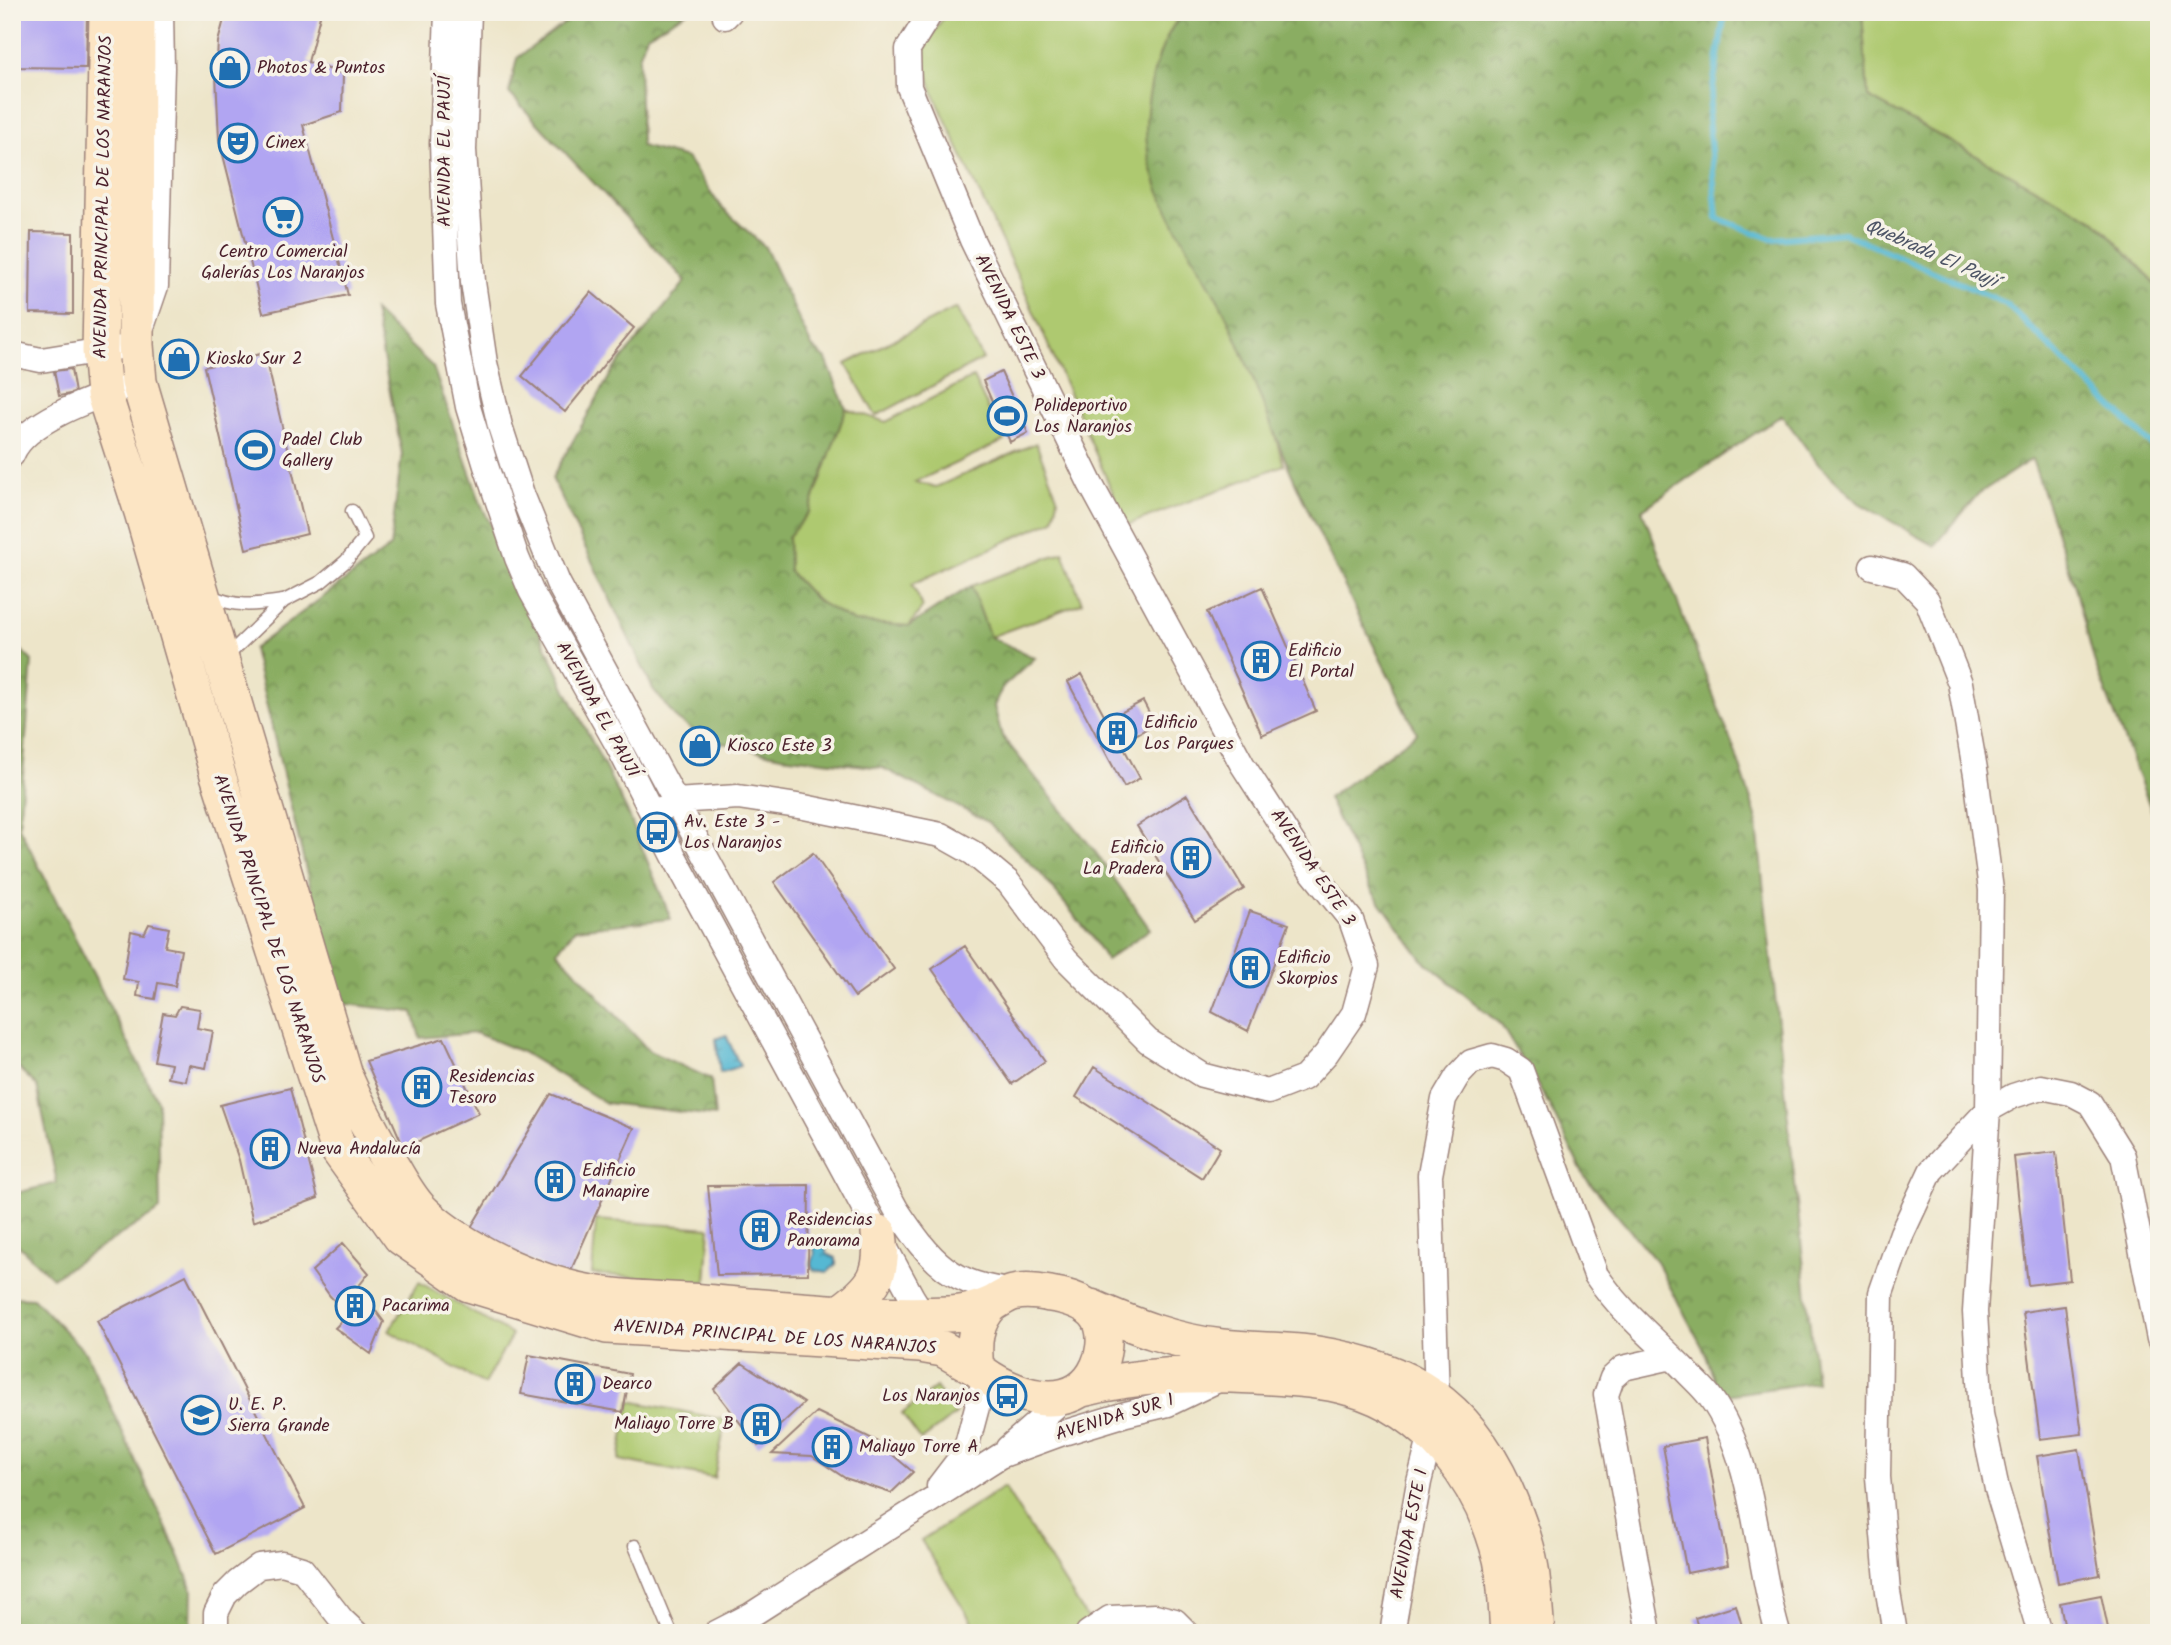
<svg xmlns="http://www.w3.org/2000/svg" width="2171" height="1645" viewBox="0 0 2171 1645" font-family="Kalam,sans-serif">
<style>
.green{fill:#aec96f;stroke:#7c744d;stroke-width:2}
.forest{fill:url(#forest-crowns);stroke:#6a6646;stroke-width:2}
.water{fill:url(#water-ripples);stroke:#506c7f;stroke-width:2}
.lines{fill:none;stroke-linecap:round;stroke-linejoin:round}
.stream{stroke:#55b8d3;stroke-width:6}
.building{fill:#b1a5f2}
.lane-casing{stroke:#9c827a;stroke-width:15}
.street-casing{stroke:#9c827a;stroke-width:27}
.secondary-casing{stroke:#9c827a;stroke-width:38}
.lane{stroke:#fff;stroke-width:12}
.street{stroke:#fff;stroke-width:24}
.secondary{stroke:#fce5c4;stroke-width:35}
.labels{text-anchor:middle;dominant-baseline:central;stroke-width:7;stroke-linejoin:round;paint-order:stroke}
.poi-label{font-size:18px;fill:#4a1f2b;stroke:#f7f3e8;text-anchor:start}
.street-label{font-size:18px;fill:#4a1f2b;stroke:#f7f3e8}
.water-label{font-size:19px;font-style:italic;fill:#4e5566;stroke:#f7f3e8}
</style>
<defs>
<pattern id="forest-crowns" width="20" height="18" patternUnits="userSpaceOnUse" patternTransform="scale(1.75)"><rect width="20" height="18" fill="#8aad62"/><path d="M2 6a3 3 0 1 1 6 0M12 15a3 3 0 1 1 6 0" fill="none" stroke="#738c51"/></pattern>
<pattern id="water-ripples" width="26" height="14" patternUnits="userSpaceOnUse" patternTransform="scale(1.75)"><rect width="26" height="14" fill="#55b8d3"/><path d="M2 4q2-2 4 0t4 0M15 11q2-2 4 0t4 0" fill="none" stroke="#4895ab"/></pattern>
</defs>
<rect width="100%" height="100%" fill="#f7f3e8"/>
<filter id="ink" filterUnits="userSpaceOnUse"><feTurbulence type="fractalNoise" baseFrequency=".0143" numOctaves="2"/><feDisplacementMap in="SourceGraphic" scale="14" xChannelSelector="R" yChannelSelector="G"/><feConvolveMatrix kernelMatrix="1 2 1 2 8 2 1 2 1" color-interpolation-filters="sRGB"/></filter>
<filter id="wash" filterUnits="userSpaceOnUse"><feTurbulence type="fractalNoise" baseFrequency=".00686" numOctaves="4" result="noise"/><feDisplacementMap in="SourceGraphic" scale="28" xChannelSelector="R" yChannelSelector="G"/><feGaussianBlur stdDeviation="1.57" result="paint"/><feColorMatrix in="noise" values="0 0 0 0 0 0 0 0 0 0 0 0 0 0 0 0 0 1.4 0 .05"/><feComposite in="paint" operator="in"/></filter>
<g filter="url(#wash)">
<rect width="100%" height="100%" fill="#ede5c9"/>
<!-- green -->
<path class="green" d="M 947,12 L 1187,12 L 1203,206 L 1284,465 L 1127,525 L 1025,292 L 935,97 L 921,52 Z
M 1862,12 L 2159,12 L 2159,287 L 2096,221 L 1868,97 Z
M 956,308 L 983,359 L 876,416 L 846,364 Z
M 973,377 L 1004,441 L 915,482 L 936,487 L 1036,443 L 1058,499 L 1054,520 L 912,584 L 923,607 L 909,626 L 854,622 L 816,600 L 789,571 L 788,537 L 809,512 L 846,409 L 886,422 Z
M 1063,552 L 1082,603 L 990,637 L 971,586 Z
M 596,1220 L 710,1228 L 706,1282 L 592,1274 Z
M 419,1282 L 512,1335 L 484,1384 L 389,1331 Z
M 936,1387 L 956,1414 L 921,1440 L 902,1414 Z
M 630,1401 L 726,1420 L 714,1478 L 619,1460 Z
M 1004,1487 L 1090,1623 L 1074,1633 L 979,1633 L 921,1540 Z"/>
<!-- forest -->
<path class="forest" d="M 580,12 L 687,12 L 647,35 L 639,57 L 641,146 L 687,158 L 721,207 L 765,247 L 812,347 L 826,359 L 846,409 L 809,512 L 788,537 L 789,571 L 816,600 L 854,622 L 909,626 L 971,586 L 990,637 L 1035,658 L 1002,688 L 994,706 L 1002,736 L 1094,850 L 1150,929 L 1106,960 L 1092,937 L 1041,874 L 988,822 L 883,768 L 781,756 L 706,739 L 677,719 L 653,689 L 552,478 L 613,370 L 686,281 L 509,93 L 517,58 Z
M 1183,12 L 1862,12 L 1868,97 L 2096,221 L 2159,287 L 2159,830 L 2095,664 L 2075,587 L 2032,459 L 1978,494 L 1935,546 L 1859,503 L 1819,465 L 1782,415 L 1642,510 L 1736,754 L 1756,816 L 1816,1382 L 1720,1396 L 1704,1350 L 1656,1261 L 1584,1176 L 1546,1099 L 1501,1025 L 1422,959 L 1372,891 L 1328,798 L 1417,733 C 1374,645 1328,557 1288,466 C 1268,419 1251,371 1230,324 C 1206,270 1165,222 1150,163 C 1139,117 1153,49 1183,12 Z
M 374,311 L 433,367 L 481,504 L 566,690 L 627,811 L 671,919 L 575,929 L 557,951 L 649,1051 L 711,1079 L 715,1116 L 606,1103 L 522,1052 L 476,1033 L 420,1038 L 413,1012 L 338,1003 L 253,649 L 390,547 L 402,454 Z
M 12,641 L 32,661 L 19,827 L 158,1102 L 160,1210 L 52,1278 L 17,1244 L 12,1246 L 12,1194 L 57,1183 L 37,1086 L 12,1062 Z
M 12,1297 L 33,1298 L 87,1354 L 180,1558 L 192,1590 L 191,1625 L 195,1633 L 12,1633 Z"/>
<!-- water -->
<path class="water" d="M 726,1035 L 740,1066 L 720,1073 L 716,1039 Z
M 820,1239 L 823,1240 L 827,1254 L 836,1258 L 836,1264 L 828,1272 L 814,1270 L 811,1265 L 815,1254 L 813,1245 L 815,1241 Z"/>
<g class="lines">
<!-- stream -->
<path class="stream" d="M 1725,12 L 1708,118 L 1717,218 L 1772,239 L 1844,233 L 2005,303 L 2159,452"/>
</g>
<g id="blocks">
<!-- building -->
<path class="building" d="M 12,12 L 87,12 L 86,68 L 12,67 Z
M 226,12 L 321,12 L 308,62 L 343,74 L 342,112 L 303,125 L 348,295 L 263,313 L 219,139 L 216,75 L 218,42 Z
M 31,232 L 73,233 L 73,314 L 30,313 Z
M 591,292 L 634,328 L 565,412 L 522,376 Z
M 265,353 L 307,534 L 246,549 L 204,367 Z
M 71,369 L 75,393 L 59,396 L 54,371 Z
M 1001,372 L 1028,433 L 1010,442 L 983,381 Z
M 1262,587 L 1316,711 L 1262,735 L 1207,612 Z
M 1082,674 L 1107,720 L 1143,701 L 1155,724 L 1121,743 L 1140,778 L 1124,787 L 1068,682 Z
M 1187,795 L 1244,889 L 1195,920 L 1137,826 Z
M 813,853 L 894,969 L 855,997 L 774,882 Z
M 1250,911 L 1289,924 L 1248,1031 L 1212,1012 Z
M 149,924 L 169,928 L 165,947 L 181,950 L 175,986 L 158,983 L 155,999 L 137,996 L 139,982 L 123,979 L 131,931 L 144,934 Z
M 965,946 L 1045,1061 L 1012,1084 L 932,969 Z
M 180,1006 L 200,1009 L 197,1028 L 213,1031 L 206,1068 L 189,1065 L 186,1081 L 168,1078 L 171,1064 L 154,1061 L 163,1013 L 175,1015 Z
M 444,1038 L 479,1113 L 404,1148 L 366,1061 Z
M 1094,1067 L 1220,1148 L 1202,1178 L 1076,1097 Z
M 290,1088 L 318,1198 L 253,1222 L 239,1160 L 220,1105 Z
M 551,1094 L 634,1128 L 568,1277 L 467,1234 Z
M 2056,1152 L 2070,1280 L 2028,1285 L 2014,1157 Z
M 809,1185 L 808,1274 L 717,1275 L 708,1186 Z
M 343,1243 L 369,1273 L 358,1287 L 384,1322 L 371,1354 L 335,1328 L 348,1315 L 330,1296 L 312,1271 Z
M 186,1275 L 305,1508 L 216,1554 L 97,1321 Z
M 2065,1306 L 2082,1434 L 2040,1439 L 2023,1312 Z
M 529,1355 L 630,1374 L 623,1412 L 521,1394 Z
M 742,1363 L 804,1403 L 758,1446 L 714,1389 Z
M 817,1412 L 875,1440 L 913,1472 L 891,1493 L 845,1478 L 812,1456 L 772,1454 Z
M 1705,1438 L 1728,1565 L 1687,1573 L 1663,1446 Z
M 2079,1449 L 2100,1575 L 2058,1583 L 2037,1456 Z
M 2101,1595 L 2109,1633 L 2066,1633 L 2060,1603 Z
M 1736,1605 L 1744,1633 L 1700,1633 L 1695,1618 Z"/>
</g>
</g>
<g filter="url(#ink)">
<use href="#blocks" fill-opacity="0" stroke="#9c827a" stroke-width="2"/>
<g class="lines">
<defs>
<path id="lane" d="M 209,595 C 234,608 256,605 283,601
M 225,658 L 284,601 L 321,582 L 346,561 L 365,538 L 352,511
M 635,1546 L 671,1633"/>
<path id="street" d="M 447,12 L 442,144 L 448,304 L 468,407 L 486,466 L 517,558 L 531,591 L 617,744 L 675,858 L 912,1297 L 929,1324
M 469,12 L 464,150 L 473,282 L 485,363 L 500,426 L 522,494 L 558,583 L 896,1209 C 932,1263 950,1285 1017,1292
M 725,17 L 730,12
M 143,324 L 156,286 L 162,68 L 161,12
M 12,354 L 41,360 L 115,348
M 12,455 C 25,419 105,394 139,382
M 1872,567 L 1903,575 L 1927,600 L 1960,683 L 1976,775 L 1991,890 L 1988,1110 L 1975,1312 L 1981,1414 L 1997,1489 L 2040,1633
M 654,814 L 675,801 L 738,797 L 804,807 L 941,835 L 973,853 L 1008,882 L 1066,959 L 1148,1041 L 1202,1075 L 1268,1092 L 1304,1078 L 1326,1054 L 1354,1013 L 1367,966 L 1351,920 L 1309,868 L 1242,764 L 1090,483 L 972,240 L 909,87 L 908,49 L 931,12
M 1437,1399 L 1430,1175 L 1444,1099 L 1457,1077 L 1471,1062 L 1492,1056 L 1506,1060 L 1521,1070 L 1596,1275 C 1620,1311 1654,1338 1684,1369 C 1692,1378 1703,1387 1710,1397 C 1757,1462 1755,1557 1778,1633
M 1008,1448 L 1066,1397
M 939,1486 L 965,1452 L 985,1377
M 216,1633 L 216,1613 L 225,1595 L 238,1582 L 259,1566 L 282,1563 L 302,1569 L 342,1620 L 356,1633
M 716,1633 L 751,1615 L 1000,1456 L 1060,1434 L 1126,1414 L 1168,1404 L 1222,1378
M 1088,1633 L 1110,1618 L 1155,1616 L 1175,1621 L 1187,1633
M 1392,1633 L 1419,1482 L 1431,1435
M 1649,1633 L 1606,1395 L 1612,1378 L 1623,1368 L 1672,1357
M 1895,1633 L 1888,1592 L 1878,1477 L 1881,1293 L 1902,1233 L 1931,1171 L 1988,1110 L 2013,1096 L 2041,1087 L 2071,1093 L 2090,1103 L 2123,1156 L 2159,1339"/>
<path id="secondary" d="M 107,12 L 100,351 L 104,394 L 142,512 L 218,775 L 339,1151 L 401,1237 L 469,1284 L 607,1326 L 920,1345 L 943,1349 L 976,1368
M 137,12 L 136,345 L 139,382 L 344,1075 C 357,1105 371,1132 388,1160 C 398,1177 407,1195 420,1209 C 453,1243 519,1275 565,1287 C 607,1299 659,1299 703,1302 C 783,1309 867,1317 948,1314 C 962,1314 982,1309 994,1303 C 1001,1299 1006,1295 1013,1293 C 1024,1290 1040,1292 1050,1294 C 1071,1297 1095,1304 1102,1325 C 1106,1338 1104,1355 1098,1367 C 1075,1419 1009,1396 976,1368 C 973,1343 974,1323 992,1304
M 1091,1307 C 1134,1326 1175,1342 1222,1347 C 1254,1351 1286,1349 1317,1354 C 1408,1368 1466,1404 1505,1489 C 1516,1514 1527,1542 1531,1569 C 1534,1590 1535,1612 1537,1633
M 842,1311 C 874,1288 885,1273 879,1233
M 1082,1389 C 1140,1374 1197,1373 1256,1376 C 1287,1378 1321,1379 1350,1388 C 1429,1410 1482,1482 1501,1559 C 1506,1583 1506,1608 1508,1633"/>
</defs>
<!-- lane casing -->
<use href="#lane" class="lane-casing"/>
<!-- street casing -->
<use href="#street" class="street-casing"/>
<!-- secondary casing -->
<use href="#secondary" class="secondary-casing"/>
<!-- lane -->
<use href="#lane" class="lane"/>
<!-- street -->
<use href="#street" class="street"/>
<!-- secondary -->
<use href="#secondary" class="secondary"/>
</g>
</g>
<!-- icons -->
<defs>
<symbol id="shop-ring" viewBox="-11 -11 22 22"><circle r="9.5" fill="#f7f3e8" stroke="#1f6fb2" stroke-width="1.5"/><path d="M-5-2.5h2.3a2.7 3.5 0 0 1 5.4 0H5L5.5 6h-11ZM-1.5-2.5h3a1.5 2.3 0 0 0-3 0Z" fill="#1f6fb2"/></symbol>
<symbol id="theatre-ring" viewBox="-11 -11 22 22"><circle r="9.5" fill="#f7f3e8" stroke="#1f6fb2" stroke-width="1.5"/><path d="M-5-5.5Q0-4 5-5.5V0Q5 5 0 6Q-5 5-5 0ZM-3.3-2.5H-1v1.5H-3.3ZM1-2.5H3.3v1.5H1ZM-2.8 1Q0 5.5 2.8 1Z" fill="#1f6fb2"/></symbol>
<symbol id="supermarket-ring" viewBox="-11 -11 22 22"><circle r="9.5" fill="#f7f3e8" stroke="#1f6fb2" stroke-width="1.5"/><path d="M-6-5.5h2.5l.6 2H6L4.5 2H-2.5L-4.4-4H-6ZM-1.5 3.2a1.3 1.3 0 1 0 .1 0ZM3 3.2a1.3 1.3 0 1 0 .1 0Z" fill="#1f6fb2"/></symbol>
<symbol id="stadium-ring" viewBox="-11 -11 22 22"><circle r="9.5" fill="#f7f3e8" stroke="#1f6fb2" stroke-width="1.5"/><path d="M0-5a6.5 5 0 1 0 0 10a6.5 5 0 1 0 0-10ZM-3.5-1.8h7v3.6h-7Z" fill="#1f6fb2"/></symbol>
<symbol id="building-ring" viewBox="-11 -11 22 22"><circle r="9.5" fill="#f7f3e8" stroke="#1f6fb2" stroke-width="1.5"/><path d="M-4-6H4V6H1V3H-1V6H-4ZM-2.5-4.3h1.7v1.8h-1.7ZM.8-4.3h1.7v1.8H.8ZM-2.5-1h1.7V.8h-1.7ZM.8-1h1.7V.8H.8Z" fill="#1f6fb2"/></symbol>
<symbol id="bus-ring" viewBox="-11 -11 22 22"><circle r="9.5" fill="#f7f3e8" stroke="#1f6fb2" stroke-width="1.5"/><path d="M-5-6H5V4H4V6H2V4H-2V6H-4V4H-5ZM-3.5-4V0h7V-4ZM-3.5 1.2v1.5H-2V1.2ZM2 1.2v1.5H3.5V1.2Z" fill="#1f6fb2"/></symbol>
<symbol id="school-ring" viewBox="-11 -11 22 22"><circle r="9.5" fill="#f7f3e8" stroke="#1f6fb2" stroke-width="1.5"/><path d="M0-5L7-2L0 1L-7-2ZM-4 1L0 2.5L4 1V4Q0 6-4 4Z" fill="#1f6fb2"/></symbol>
</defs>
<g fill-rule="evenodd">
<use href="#shop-ring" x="208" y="46" width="44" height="44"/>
<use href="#theatre-ring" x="216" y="121" width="44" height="44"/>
<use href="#supermarket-ring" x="261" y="195" width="44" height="44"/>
<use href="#shop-ring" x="157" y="337" width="44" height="44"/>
<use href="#stadium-ring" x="985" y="394" width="44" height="44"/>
<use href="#stadium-ring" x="233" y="428" width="44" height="44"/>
<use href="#building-ring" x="1239" y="639" width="44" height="44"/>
<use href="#building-ring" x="1095" y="711" width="44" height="44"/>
<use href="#shop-ring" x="678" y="724" width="44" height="44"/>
<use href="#bus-ring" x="635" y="810" width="44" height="44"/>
<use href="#building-ring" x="1169" y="836" width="44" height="44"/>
<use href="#building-ring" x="1228" y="946" width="44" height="44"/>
<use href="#building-ring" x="400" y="1065" width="44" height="44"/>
<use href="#building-ring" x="248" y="1127" width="44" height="44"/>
<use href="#building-ring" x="533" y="1159" width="44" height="44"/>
<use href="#building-ring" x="738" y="1208" width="44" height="44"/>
<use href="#building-ring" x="333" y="1284" width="44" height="44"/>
<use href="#building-ring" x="553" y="1362" width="44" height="44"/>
<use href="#bus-ring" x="985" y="1374" width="44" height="44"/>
<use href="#school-ring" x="179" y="1393" width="44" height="44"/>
<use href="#building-ring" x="739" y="1402" width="44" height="44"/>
<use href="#building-ring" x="810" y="1425" width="44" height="44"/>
</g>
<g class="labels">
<!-- poi labels -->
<g class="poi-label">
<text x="257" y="68">Photos &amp; Puntos</text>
<text x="265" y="143">Cinex</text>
<text x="283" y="252" text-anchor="middle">Centro Comercial<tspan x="283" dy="21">Galerías Los Naranjos</tspan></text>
<text x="206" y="359">Kiosko Sur 2</text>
<text x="1034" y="406">Polideportivo<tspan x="1034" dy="21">Los Naranjos</tspan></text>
<text x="282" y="440">Padel Club<tspan x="282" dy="21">Gallery</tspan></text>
<text x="1288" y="651">Edificio<tspan x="1288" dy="21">El Portal</tspan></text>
<text x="1144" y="723">Edificio<tspan x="1144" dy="21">Los Parques</tspan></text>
<text x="727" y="746">Kiosco Este 3</text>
<text x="684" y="822">Av. Este 3 -<tspan x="684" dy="21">Los Naranjos</tspan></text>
<text x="1164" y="848" text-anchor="end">Edificio<tspan x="1164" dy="21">La Pradera</tspan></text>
<text x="1277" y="958">Edificio<tspan x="1277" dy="21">Skorpios</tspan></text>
<text x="449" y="1077">Residencias<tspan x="449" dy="21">Tesoro</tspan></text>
<text x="297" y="1149">Nueva Andalucía</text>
<text x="582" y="1171">Edificio<tspan x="582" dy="21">Manapire</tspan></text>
<text x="787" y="1220">Residencias<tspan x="787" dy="21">Panorama</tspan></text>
<text x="382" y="1306">Pacarima</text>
<text x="602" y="1384">Dearco</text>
<text x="980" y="1396" text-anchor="end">Los Naranjos</text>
<text x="228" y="1405">U. E. P.<tspan x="228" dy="21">Sierra Grande</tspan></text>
<text x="734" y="1424" text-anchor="end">Maliayo Torre B</text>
<text x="859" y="1447">Maliayo Torre A</text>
</g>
<!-- street labels -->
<g class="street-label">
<text transform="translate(445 151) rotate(-90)">AVENIDA EL PAUJÍ</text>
<text transform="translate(104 197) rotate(-89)">AVENIDA PRINCIPAL DE LOS NARANJOS</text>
<text transform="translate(1009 317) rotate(64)">AVENIDA ESTE 3</text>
<text transform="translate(597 710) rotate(61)">AVENIDA EL PAUJÍ</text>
<text transform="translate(1312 868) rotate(56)">AVENIDA ESTE 3</text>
<text transform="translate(268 929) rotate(72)">AVENIDA PRINCIPAL DE LOS NARANJOS</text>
<text transform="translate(775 1338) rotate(4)">AVENIDA PRINCIPAL DE LOS NARANJOS</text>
<text transform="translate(1115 1418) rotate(-17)">AVENIDA SUR 1</text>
<text transform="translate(1410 1534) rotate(-79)">AVENIDA ESTE 1</text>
</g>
<!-- water labels -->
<g class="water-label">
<text transform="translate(1931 254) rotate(24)">Quebrada El Paují</text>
</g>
</g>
<!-- margin -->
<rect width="2171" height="1645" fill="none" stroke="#f7f3e8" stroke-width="42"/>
</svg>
